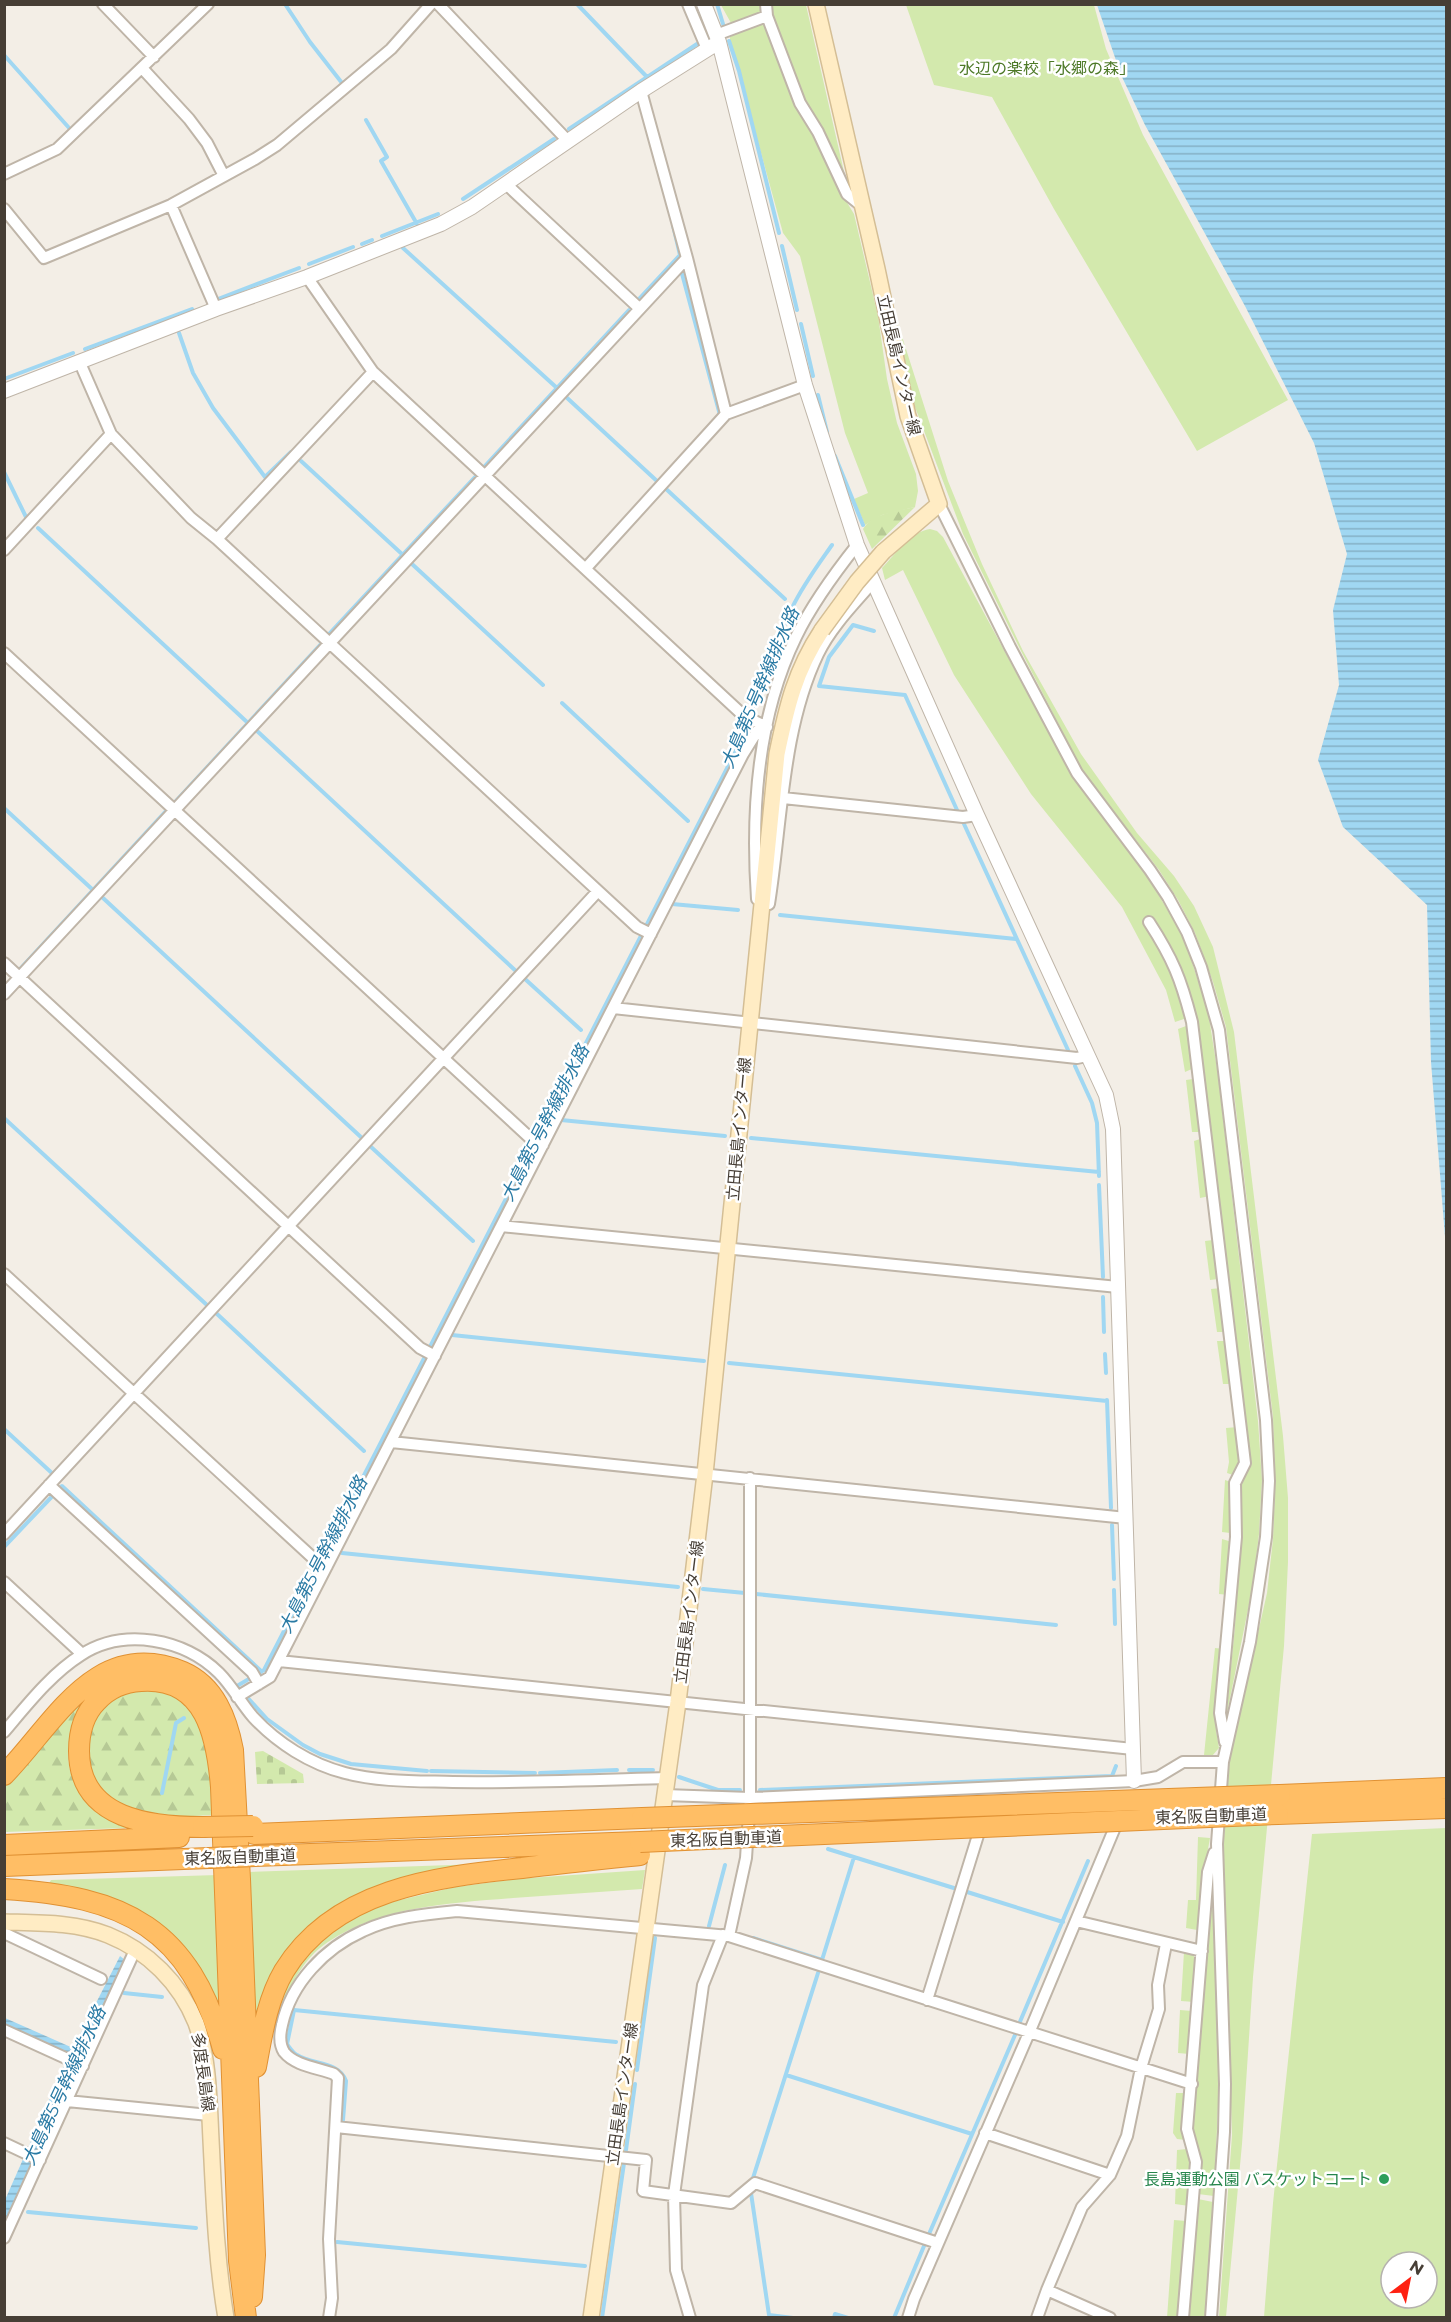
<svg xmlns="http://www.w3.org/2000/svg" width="1451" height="2322" viewBox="0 0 1451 2322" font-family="Montserrat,'Noto Sans JP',sans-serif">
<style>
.green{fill:#d3e9ad;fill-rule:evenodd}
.forest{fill:url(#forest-firs)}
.cemetery{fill:url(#cemetery-stones)}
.water{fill:url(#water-rules)}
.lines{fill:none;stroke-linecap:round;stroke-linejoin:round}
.stream{stroke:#a0d7f2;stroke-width:4}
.minor-casing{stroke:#bfb5a8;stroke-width:14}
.tertiary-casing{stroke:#bfb5a8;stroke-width:16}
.secondary-casing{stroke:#d4be95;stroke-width:18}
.motorway-casing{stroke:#e09133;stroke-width:22}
.minor{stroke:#fff;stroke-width:10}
.tertiary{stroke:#fff;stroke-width:14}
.secondary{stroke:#ffecc4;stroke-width:15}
.motorway{stroke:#ffbe65;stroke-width:20}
.secondary-bridge-casing{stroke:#d4be95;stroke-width:18;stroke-linecap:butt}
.motorway-bridge-casing{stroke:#e09133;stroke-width:22;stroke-linecap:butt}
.secondary-bridge{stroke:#ffecc4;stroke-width:15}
.motorway-bridge{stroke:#ffbe65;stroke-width:20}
.leisure-dot{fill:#2e9e5b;stroke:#fff;stroke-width:2}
.labels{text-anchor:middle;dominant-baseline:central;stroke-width:5;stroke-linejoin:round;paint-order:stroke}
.park-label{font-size:16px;fill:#4d7927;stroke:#fff}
.street-label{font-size:16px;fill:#463e35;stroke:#fff}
.leisure-label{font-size:16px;fill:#27864d;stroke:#fff;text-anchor:end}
.water-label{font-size:18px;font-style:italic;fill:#297aa4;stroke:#fff}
</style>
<defs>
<pattern id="forest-firs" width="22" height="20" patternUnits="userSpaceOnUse" patternTransform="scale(1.5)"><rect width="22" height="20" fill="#d3e9ad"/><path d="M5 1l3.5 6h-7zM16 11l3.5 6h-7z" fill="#b6c995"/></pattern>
<pattern id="cemetery-stones" width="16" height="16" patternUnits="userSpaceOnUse" patternTransform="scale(1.5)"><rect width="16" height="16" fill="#d3e9ad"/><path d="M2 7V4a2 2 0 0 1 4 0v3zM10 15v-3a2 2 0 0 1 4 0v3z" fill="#b6c995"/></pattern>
<pattern id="water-rules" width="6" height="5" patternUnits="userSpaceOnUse" patternTransform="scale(1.5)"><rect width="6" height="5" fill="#a0d7f2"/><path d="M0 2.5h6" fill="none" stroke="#84b0c5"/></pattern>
</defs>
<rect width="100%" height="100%" fill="#f3eee6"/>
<!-- green -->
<path class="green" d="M 721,5 L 763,5 L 761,12 L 731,23 Z
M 769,5 L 806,5 L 847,185 L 803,104 L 770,13 Z
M 906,5 L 1094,5 L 1106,49 L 1143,135 L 1288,400 L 1197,451 L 1054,209 L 992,97 L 934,85 Z
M 760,24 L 767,27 L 840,191 L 854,214 L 878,316 L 887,379 L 897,423 L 916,474 L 918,491 L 915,507 L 882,515 L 865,525 L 854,499 L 868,493 L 845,433 L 800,256 L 783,233 L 730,40 L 730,34 Z
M 892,305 L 948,481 L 982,564 L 1023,651 L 1081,754 L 1137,833 L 1174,876 L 1194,906 L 1213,947 L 1234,1032 L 1283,1436 L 1288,1498 L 1288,1562 L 1284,1646 L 1253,1977 L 1242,2144 L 1226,2317 L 1219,2317 L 1232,2135 L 1223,1850 L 1230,1757 L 1267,1593 L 1273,1539 L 1275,1488 L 1273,1417 L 1226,1027 L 1213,982 L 1195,933 L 1178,900 L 1159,870 L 1082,770 L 1020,649 L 963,534 L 915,407 Z
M 930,529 L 937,531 L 943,537 L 1072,776 L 1142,868 L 1183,935 L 1208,1011 L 1218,1075 L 1258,1421 L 1262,1480 L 1259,1534 L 1253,1585 L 1226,1718 L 1235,1626 L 1240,1486 L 1250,1463 L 1197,1018 C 1186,981 1172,947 1150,915 L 1144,919 L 1167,955 L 1187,1018 L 1175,1022 L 1166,990 L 1122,907 L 1031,794 L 954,675 L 903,570 L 885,580 L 882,568 C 895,555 910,532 930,529 Z
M 1186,1026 L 1190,1029 L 1194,1068 L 1185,1072 L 1178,1029 Z
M 1193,1079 L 1195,1081 L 1202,1129 L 1200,1132 L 1192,1132 L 1186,1080 Z
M 1200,1139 L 1204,1142 L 1210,1196 L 1200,1198 L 1194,1141 Z
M 1213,1240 L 1216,1241 L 1218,1279 L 1210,1280 L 1205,1241 Z
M 1221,1288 L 1227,1332 L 1217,1332 L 1211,1289 Z
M 1217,1341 L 1227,1341 L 1233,1384 L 1223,1384 Z
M 1238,1427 L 1242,1463 L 1236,1476 L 1227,1473 L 1229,1462 L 1226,1428 Z
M 1225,1480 L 1231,1482 L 1233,1531 L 1230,1533 L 1222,1532 Z
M 1222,1539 L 1232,1542 L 1229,1595 L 1219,1594 Z
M 1215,1648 L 1224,1649 L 1216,1730 L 1219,1748 L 1212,1756 L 1204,1755 Z
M 1446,1828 L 1446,2317 L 1264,2317 L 1273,2203 L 1312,1834 ZM 1391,2262 L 1427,2262 L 1427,2298 L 1391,2298 Z
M 1198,1837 L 1210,1838 L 1204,1872 L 1197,1930 L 1186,1928 L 1188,1900 L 1196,1900 Z
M 510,1863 L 317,1922 L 253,2036 L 247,1872 Z
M 645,1870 L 642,1889 C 599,1892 556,1895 513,1898 C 450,1903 382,1906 328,1942 C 303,1958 287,1990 278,2017 L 274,2015 L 288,1982 L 314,1947 L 354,1917 L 379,1905 L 455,1887 L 515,1879 Z
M 218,1875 L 222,2011 L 219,2012 L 177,1943 L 48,1885 L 51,1880 Z
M 1212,1886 L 1219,2083 L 1214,2196 L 1198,2194 L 1191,2130 Z
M 1184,1952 L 1191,1953 L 1197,1960 L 1194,2002 L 1181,2001 Z
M 1180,2010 L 1192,2011 L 1189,2054 L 1178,2053 Z
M 1176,2093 L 1186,2093 L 1186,2140 L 1177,2139 L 1173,2133 Z
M 1187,2149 L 1192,2167 L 1189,2206 L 1175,2204 L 1177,2150 Z
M 1198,2199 L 1213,2202 L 1205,2317 L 1188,2318 Z
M 1174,2220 L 1187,2221 L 1180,2317 L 1167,2318 Z"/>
<!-- forest -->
<path class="forest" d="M 915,507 L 872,549 L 863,529 C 873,513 898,511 915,507 Z
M 146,1688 C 154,1690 162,1691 169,1694 C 215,1715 212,1773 213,1815 C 184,1816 148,1821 121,1806 C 86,1788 76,1744 99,1712 C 103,1708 106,1700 111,1697 C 119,1692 136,1690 146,1688 Z
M 76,1703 L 81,1709 C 53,1766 73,1802 128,1828 L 5,1832 L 4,1786 Z"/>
<!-- cemetery -->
<path class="cemetery" d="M 263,1751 L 303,1774 L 304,1783 L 257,1784 L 255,1752 Z"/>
<!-- water -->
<path class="water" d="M 1097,5 L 1446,5 L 1446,1249 L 1431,1062 L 1427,905 L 1343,827 L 1318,760 L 1339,685 L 1333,610 L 1347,554 L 1314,443 L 1245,306 L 1145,125 L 1121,75 Z
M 120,1956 L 125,1960 L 118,1979 L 5,2223 L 5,2200 L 69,2055 L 5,2025 L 5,2018 L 73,2048 Z"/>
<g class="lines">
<!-- stream -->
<path class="stream" d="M 285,4 L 310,42 L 342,83
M 577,4 L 647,77
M 717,4 L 723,24
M 729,41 L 739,71 L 779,233
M 4,55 L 70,129
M 366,120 L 387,157 L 381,161 L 417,224
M 569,129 L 697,44
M 463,199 L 554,139
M 382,236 L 438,214
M 362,244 L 372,240
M 782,246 L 797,310
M 403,248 L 557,388
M 309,264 L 353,247
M 681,270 L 720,415
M 218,299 L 299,268
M 638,300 L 680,255 L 673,225
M 801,324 L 813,376
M 179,333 L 193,373 L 213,408 L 265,477 L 291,452
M 85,349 L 192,309
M 4,379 L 73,353
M 818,395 L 827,432
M 565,396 L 658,482
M 835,456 L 863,525
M 301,461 L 403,555
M 484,467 L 629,310
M 4,472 L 26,517
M 665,488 L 785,599
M 38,528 L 248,723
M 412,564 L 543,685
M 874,631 L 853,625 L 829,657 L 819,686 L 905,695 L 957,810
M 329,634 L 475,477
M 562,703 L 688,821
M 256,730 L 517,972
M 175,802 L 321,644
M 4,808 L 93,890
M 964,824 L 1068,1050
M 103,898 L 363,1139
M 672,904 L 738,910
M 780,915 L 1016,939
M 20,969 L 166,811
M 525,979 L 581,1030
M 1075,1066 L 1092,1103 L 1097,1123 L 1099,1176
M 4,1118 L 208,1306
M 561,1120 L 725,1136
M 751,1138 L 1099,1172
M 370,1146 L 473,1241
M 1099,1185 L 1103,1277
M 1103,1297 L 1104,1332
M 216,1313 L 364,1451
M 452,1335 L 704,1361
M 1105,1354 L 1106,1373
M 729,1363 L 1107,1401
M 1107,1400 L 1111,1508
M 4,1429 L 54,1475
M 1112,1525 L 1114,1579
M 4,1547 L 62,1486 L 261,1671
M 342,1553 L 678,1587
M 703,1589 L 745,1593
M 1114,1590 L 1115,1624
M 756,1594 L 1056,1625
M 237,1686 L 264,1670 L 740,743 C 758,698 771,652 792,608 C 803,585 818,565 832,545
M 247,1697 L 267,1719 L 303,1745 L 320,1754 L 351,1764 L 427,1771
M 4,1714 L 4,1717
M 629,1770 L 653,1770
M 431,1771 L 535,1773
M 540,1773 L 617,1770
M 679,1777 L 718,1790 L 740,1790
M 760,1790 L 1112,1776 L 1116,1766
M 162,1793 L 176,1723 L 184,1718
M 828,1849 L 957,1889
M 964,1891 L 1063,1922
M 709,1926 L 725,1865
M 753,1938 L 822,1960 L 854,1857
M 124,1993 L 162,1997
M 1019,2024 L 1088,1861
M 637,2070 L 655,1938
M 786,2075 L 972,2134
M 343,2120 L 346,2081 C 339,2061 312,2065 297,2055 C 293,2053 290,2048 287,2044 L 294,2010 L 616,2042
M 626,2150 L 635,2084
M 753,2178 L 818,1973
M 751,2193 L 769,2315 L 793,2318
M 28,2212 L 196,2228
M 929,2234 L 1015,2035
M 337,2242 L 585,2266
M 602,2318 L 624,2163
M 834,2318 L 835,2314 L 848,2318
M 894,2318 L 924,2246"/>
<defs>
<path id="minor" d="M 103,4 L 154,57
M 438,4 L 568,141
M 688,4 L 707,49
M 766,4 L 767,16 L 800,103 L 818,132 L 847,194 L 862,206
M 716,35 L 767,16
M 142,68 L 189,119 L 207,143 L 224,176
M 641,91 L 687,258 L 726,414
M 4,174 L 57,149 L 208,4
M 506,184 L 639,308
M 171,205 L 216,309
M 4,209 L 44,258 L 171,205 L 255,159 L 277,145 L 391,49 L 431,4
M 307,277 L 373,372 L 744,716 L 767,727
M 80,363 L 111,434 L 191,518 L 217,539
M 373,372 L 217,539 L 637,927 L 651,934
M 939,504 L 1010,647 L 1077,773 L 1150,870 L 1168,897 L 1187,932 L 1201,967 L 1219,1030 L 1266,1420 L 1269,1481 L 1266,1537 L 1250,1642 L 1223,1762 L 1217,1844 L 1225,2084 L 1224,2132 L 1211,2318
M 4,550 L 111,434
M 586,568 L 726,414 L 805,385
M 4,653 L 529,1137 L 543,1145
M 783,798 L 963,817 L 977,815
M 757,899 C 751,812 757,717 796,637 C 812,604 834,574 857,545
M 769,904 C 782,822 782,729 818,654 C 831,627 854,604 873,582
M 1149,922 C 1173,959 1181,979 1192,1022 L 1245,1463 L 1235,1483 L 1236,1537 L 1220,1713 L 1225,1742
M 4,963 L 420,1348 L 435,1356
M 4,994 L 687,258
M 613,1008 L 1077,1058 L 1087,1056
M 501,1226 L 1118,1287
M 4,1274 L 313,1558 L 327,1566
M 391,1442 L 1126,1518
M 49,1485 L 252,1672 L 259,1684
M 4,1534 L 598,891
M 4,1582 L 82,1654
M 279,1661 L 1133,1749
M 237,1697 L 270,1677 L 743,754 L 761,725
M 4,1732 C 27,1705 51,1674 81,1655 C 124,1627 185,1639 219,1673 C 232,1686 241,1703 253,1717 C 277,1743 310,1764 345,1773 C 379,1782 418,1781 453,1782 C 525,1783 596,1780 667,1778
M 665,1795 L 750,1798 L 1134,1781 L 1158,1777 L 1183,1762 L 1223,1762
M 1076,1921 L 1202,1951
M 4,1933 L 101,1979
M 729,1936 L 746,1858 L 750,1798 L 750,1478
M 927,2000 L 988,1803
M 4,2030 L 83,2066
M 67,2101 L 209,2115
M 336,2127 L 646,2160 L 643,2191 L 731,2203 L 755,2183 L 938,2243
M 985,2133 L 1110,2175
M 4,2143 L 40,2160
M 4,2238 L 136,1948
M 1047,2290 L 1082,2207 L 1110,2175 L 1127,2136 L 1141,2068 L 1159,2009 L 1158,1985 L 1166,1944
M 329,2318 L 332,2298 L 329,2239 L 338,2078 L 334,2074 C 319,2068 295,2066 284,2052 C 279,2044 280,2033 282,2025 C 291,1983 325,1948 363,1931 C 392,1917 426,1914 457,1911 L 729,1936 L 1192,2084
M 690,2318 L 676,2270 L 674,2195 L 703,1985 L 723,1935
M 908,2318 L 914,2299 L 1029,2033 L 1118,1820
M 1037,2318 L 1047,2290 L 1110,2318
M 1183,2318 L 1196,2162 L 1187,2129 L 1208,1872 L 1214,1853"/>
<path id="tertiary" d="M 704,4 L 719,42 L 805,385 L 857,545 L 977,815 L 1106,1095 L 1113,1129 L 1134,1781
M 4,391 L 216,309 L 307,277 L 441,224 L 472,207 L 641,91 L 719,42"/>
<path id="secondary" d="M 816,4 L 877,269 L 908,416 L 939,504 L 883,552
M 4,1922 C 39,1923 75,1922 108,1935 C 148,1951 180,1983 196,2023 C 209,2059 209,2102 211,2140 C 214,2200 216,2259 226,2318
M 591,2318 L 678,1702 L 705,1474 L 777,754 C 787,706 795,671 822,630"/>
<path id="motorway" d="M 4,1775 C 55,1723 96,1636 183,1672 C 215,1686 227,1719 233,1750 L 240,1879 L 255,2255 L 252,2297
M 1280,1795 L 1446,1788
M 1278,1814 L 1446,1808
M 203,1827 C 152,1827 79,1820 79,1751 C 79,1733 83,1715 97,1701 C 108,1689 124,1682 141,1681 C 206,1676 217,1738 221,1787 L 239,2261 L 246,2318
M 254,1834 L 642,1818
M 4,1845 L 179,1837
M 255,1856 L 640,1842
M 4,1866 L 209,1858
M 4,1889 C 125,1896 190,1928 223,2049
M 256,2067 C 262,2035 267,2000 284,1971 C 334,1889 435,1877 522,1868 C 561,1863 601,1859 640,1855"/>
</defs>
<!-- minor casing -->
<use href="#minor" class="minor-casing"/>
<!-- tertiary casing -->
<use href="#tertiary" class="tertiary-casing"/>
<!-- secondary casing -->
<use href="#secondary" class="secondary-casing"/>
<!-- motorway casing -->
<use href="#motorway" class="motorway-casing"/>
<!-- minor -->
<use href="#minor" class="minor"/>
<!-- tertiary -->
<use href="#tertiary" class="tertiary"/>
<!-- secondary -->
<use href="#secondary" class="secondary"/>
<!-- motorway -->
<use href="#motorway" class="motorway"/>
<defs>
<path id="secondary-bridge" d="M 822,630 L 857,582 L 883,552"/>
<path id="motorway-bridge" d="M 642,1818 L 1280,1795
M 203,1827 L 253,1826
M 640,1842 L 1278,1814
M 209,1858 L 255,1856"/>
</defs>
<!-- secondary-bridge casing -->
<use href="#secondary-bridge" class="secondary-bridge-casing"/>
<!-- motorway-bridge casing -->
<use href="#motorway-bridge" class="motorway-bridge-casing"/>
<!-- secondary-bridge -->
<use href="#secondary-bridge" class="secondary-bridge"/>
<!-- motorway-bridge -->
<use href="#motorway-bridge" class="motorway-bridge"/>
</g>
<!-- markers -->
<circle class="leisure-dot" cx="1384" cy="2179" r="6"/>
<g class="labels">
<!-- park labels -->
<g class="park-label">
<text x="1047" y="68">水辺の楽校「水郷の森」</text>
</g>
<!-- street labels -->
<g class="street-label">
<text transform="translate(899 365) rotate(77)">立田長島インター線</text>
<text transform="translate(739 1129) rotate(-85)">立田長島インター線</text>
<text transform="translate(689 1612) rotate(-83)">立田長島インター線</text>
<text transform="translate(1211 1816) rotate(-2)">東名阪自動車道</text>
<text transform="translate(726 1839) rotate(-2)">東名阪自動車道</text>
<text transform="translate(240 1857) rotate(-2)">東名阪自動車道</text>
<text transform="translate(203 2072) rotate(82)">多度長島線</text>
<text transform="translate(622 2094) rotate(-82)">立田長島インター線</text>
</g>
<!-- leisure labels -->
<g class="leisure-label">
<text x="1372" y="2179">長島運動公園 バスケットコート</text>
</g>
<!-- water labels -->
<g class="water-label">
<text transform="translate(760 688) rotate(-67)">大島第5号幹線排水路</text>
<text transform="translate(545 1123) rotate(-63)">大島第5号幹線排水路</text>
<text transform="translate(323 1555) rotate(-63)">大島第5号幹線排水路</text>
<text transform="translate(64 2086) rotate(-65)">大島第5号幹線排水路</text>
</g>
</g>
<!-- border -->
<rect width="1451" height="2322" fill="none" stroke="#463e35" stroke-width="12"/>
<!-- north arrow -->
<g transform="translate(1409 2280) rotate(32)"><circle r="28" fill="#ffffff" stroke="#b5b2ae" stroke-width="1.5"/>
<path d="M0-4.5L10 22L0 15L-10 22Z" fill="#fe2112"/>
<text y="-9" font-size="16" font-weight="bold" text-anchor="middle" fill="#463e35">N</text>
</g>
</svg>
